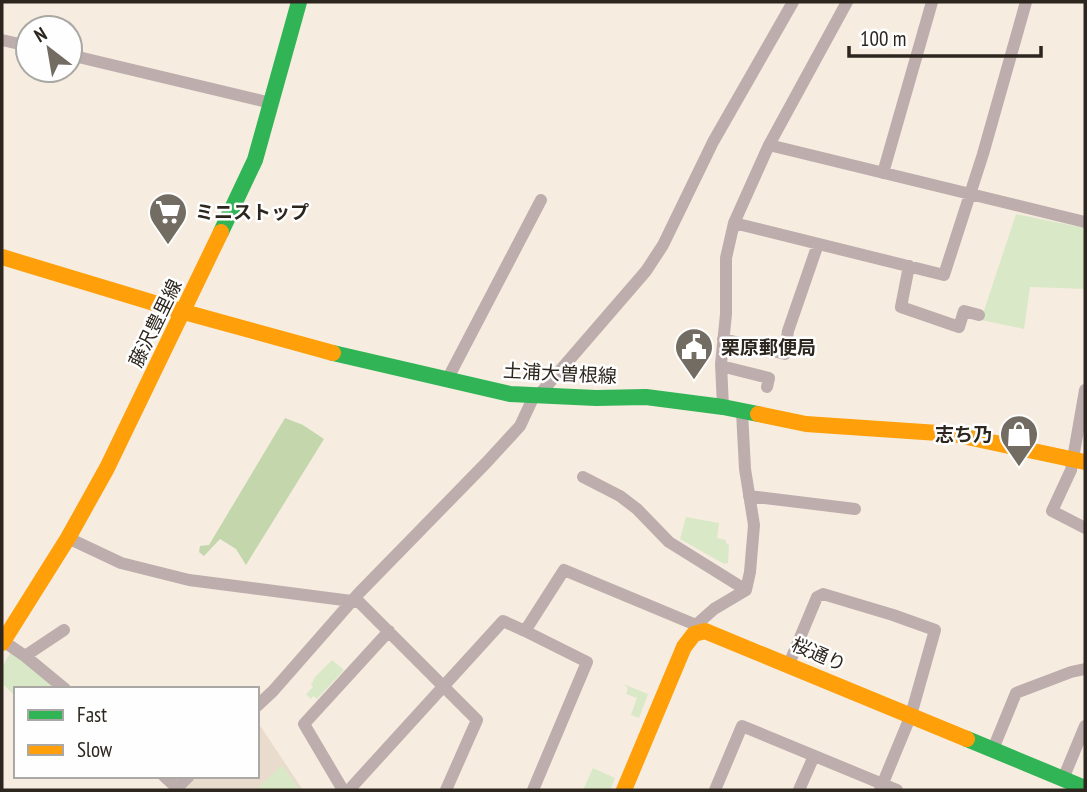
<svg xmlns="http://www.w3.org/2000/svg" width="1087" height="792" viewBox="0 0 1087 792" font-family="'PT Sans Narrow','Noto Sans JP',sans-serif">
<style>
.education{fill:#e9dccd}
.green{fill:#d9e8c6}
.forest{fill:#c3d6ac}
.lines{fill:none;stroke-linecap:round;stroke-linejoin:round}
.street{stroke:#beadad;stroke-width:12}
.fast{stroke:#30b455;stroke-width:16}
.slow{stroke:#ff9f0a;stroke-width:16}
.labels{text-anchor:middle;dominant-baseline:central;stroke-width:5;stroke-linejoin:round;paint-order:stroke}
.poi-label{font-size:19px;font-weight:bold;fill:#2c261e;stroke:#fefefe;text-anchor:start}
.street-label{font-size:19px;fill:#2c261e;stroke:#fefefe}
</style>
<rect width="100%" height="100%" fill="#f6ede0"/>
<!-- education -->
<path class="education" d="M 257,721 L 303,790 L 182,790 L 195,776 L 257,776 Z"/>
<!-- green -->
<path class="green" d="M 1016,214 L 1085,228 L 1085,289 L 1030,287 L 1024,329 L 981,320 Z
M 686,517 L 719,523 L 717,538 L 726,540 L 726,543 L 729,545 L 728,563 L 724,564 L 680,539 Z
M 11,652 L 57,689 L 16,689 L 16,697 L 2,683 L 2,667 Z
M 332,660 L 344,670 L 317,699 L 313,696 L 311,699 L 306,694 L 313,687 L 311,685 L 315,677 Z
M 623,684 L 648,694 L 639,718 L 631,715 L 637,698 L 626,694 L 628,688 Z
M 282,765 L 300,790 L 256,790 Z
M 593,768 L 615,778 L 610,790 L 583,790 Z"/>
<!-- forest -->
<path class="forest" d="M 285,418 L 303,425 L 324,439 L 246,565 L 236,549 L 220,539 L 204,556 L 199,552 L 200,546 L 209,545 Z"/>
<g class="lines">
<!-- street -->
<path class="street" d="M 2,40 L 28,46
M 70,55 L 271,103
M 769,145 L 1085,222
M 883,173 L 932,2
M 734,223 L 944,275 L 983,154 L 1026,2
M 909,266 L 901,307 L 959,327 L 964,311 L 979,315
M 723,339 L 785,354 L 788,331 L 818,244
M 721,366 L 769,378 L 767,387
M 447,380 L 541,200
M 1085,390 L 1071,470 L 1052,511 L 1085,528
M 538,396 L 646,271 L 663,245 L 713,142 L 793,2
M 723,407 L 721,364 L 726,314 L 726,258 L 734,223 L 769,145 L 847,2
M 583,477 L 620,496 L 637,509 L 669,542 L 746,590
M 749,496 L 855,509
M 68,538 L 121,563 L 189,580 L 359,602 L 477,720 L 446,790
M 696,625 L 714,609 L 746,590 L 750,572 L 754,525 L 745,469 L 742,412
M 525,631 L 587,662 L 533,790
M 3,641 L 25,656 L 65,689
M 25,656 L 64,630
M 789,664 L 817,597 L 823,594 L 893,615 L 935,630 L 911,715 L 880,790
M 257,706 L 273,691 L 359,593 L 486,463 L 520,426 L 534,396
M 993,749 L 1016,693 L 1071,672 L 1085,669
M 164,776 L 177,788
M 1063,779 L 1085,726
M 175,790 L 189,776
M 343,790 L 304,724 L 389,631
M 349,790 L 503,621 L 525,631 L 564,570 L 696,625 L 699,631
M 715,790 L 742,726 L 897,790
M 799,790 L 814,756"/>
<!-- fast -->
<path class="fast" d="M 221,232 L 255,160 L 299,2
M 333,353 L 510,394 L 596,398 L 646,397 L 723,407 L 758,414
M 967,739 L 1085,788"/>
<!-- slow -->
<path class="slow" d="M 2,257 L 184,312 L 333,353
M 758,414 L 806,424 L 953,434 L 1085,462
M 2,643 L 68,538 L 107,468 L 221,232
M 624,790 L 684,647 L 694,634 L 705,631 L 967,739"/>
</g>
<!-- icons -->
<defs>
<symbol id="supermarket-pin" viewBox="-11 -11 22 30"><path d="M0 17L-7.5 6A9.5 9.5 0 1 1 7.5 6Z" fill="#736c62" stroke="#fefefe"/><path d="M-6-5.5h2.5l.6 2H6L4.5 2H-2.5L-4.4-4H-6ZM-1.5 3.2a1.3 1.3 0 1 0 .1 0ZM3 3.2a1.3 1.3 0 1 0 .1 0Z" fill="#fff"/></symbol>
<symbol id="civic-pin" viewBox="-11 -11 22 30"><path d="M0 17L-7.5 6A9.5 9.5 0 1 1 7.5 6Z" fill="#736c62" stroke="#fefefe"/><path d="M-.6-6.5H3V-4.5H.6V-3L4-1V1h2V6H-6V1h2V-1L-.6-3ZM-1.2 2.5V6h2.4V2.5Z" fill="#fff"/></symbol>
<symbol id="shop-pin" viewBox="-11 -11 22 30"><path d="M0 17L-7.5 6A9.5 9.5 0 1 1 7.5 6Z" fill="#736c62" stroke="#fefefe"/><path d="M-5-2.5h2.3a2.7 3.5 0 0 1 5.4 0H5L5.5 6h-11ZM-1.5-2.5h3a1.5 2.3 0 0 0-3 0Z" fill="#fff"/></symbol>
</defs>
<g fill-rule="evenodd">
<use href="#supermarket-pin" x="146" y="190" width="44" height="60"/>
<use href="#civic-pin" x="672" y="325" width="44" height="60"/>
<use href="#shop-pin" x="997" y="412" width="44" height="60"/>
</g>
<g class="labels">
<!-- poi labels -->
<g class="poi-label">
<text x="195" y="212">ミニストップ</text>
<text x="721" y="347">栗原郵便局</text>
<text x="992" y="434" text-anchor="end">志ち乃</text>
</g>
<!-- street labels -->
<g class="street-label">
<text transform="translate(155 323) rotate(-64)">藤沢豊里線</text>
<text transform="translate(560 373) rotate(3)">土浦大曽根線</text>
<text transform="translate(819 654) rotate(23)">桜通り</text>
</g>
</g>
<!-- border -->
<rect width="1087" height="792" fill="none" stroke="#2c261e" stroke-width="7"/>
<!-- legend -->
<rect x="14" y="687" width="245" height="91" fill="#fefefe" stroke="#aaa8a4" stroke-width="2"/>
<rect x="28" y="710" width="35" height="10" fill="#30b455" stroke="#aaa8a4" stroke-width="2"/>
<text x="77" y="722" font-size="21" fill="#2c261e">Fast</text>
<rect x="28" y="745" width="35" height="10" fill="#ff9f0a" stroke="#aaa8a4" stroke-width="2"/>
<text x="77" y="757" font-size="21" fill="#2c261e">Slow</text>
<!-- north arrow -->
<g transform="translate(49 49) rotate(329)"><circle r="33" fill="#fefefe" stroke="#aaa8a4" stroke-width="2"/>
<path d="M0-5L12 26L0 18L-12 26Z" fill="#736c62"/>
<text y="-10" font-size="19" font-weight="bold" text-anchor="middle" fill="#2c261e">N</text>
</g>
<!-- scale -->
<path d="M849 46v10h192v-10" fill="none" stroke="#2c261e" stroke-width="3.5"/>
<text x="860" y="46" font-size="21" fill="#2c261e" stroke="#fefefe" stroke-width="5" paint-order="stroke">100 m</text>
</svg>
